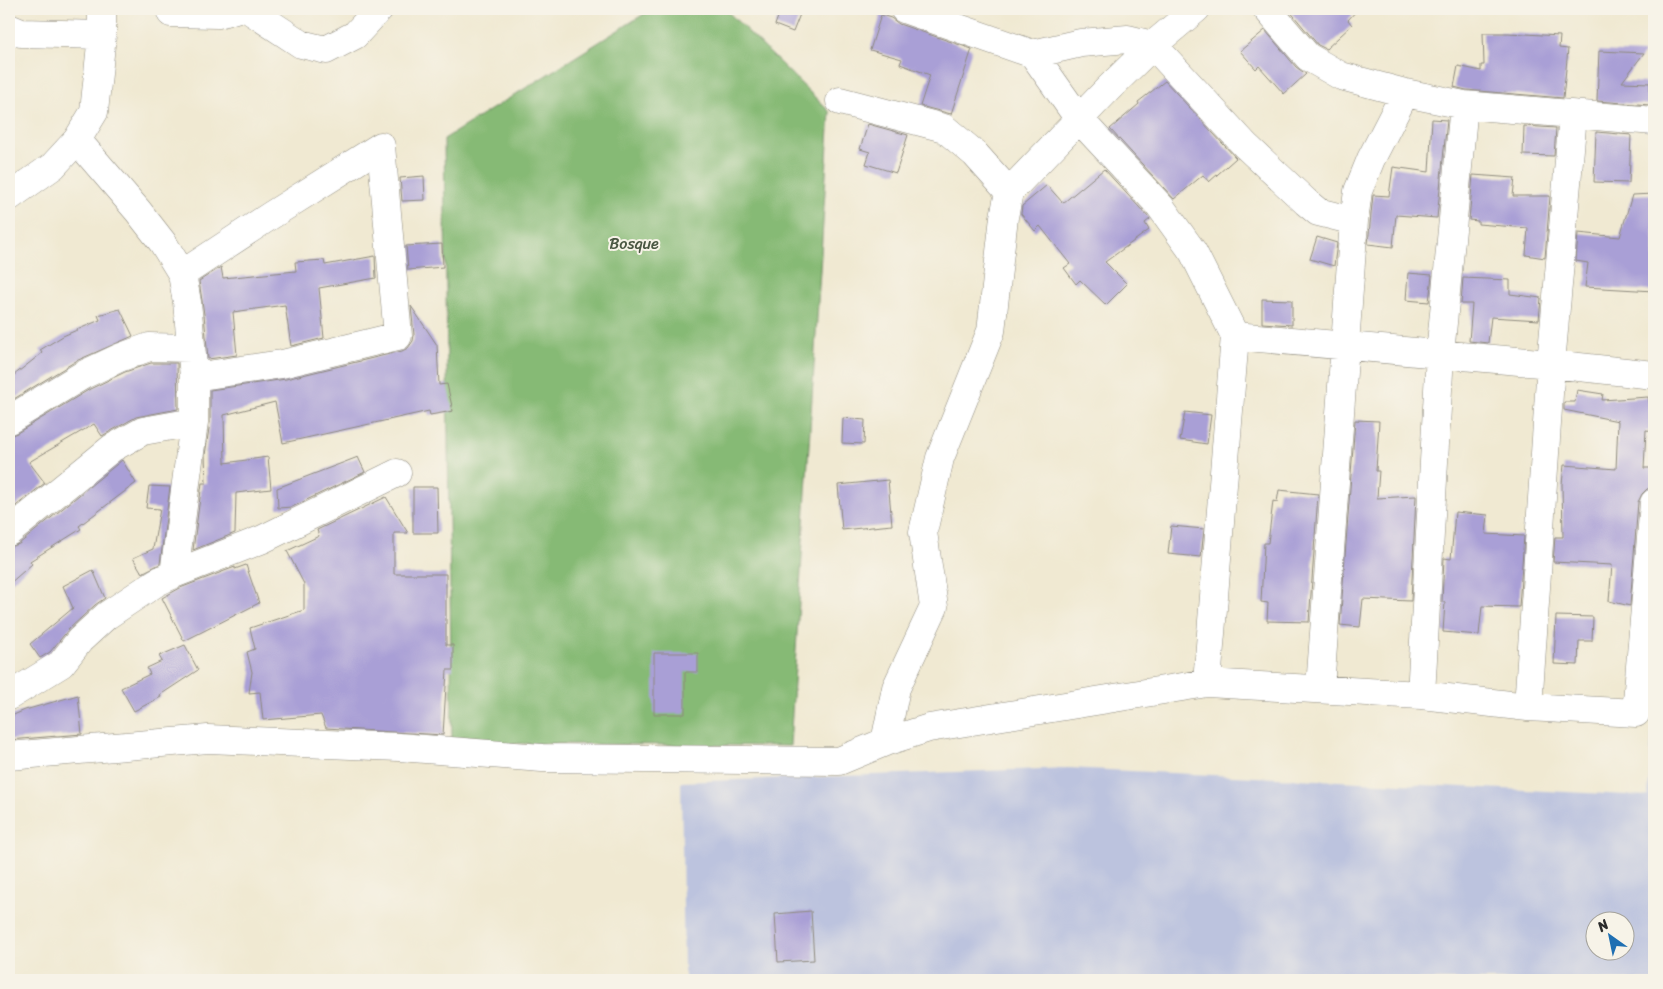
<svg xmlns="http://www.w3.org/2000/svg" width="1663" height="989" viewBox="0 0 1663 989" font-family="Sriracha,sans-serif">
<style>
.industrial{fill:#bcc3de;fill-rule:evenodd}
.forest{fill:#86ba75;stroke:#587250}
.building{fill:#a99fd6}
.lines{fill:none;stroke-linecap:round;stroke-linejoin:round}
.minor-casing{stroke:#8e8a7e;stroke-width:29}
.minor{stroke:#fff;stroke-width:28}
.labels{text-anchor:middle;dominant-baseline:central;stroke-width:4;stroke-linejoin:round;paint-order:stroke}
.park-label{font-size:16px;fill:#4a5742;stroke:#f7f3e8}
</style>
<rect width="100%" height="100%" fill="#f7f3e8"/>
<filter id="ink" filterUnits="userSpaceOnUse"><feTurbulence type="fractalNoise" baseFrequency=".02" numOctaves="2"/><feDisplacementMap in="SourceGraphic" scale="10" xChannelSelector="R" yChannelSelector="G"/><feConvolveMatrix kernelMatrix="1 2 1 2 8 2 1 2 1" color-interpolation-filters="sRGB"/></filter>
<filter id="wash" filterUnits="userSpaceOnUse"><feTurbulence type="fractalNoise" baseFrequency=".0096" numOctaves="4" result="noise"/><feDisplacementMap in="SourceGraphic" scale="20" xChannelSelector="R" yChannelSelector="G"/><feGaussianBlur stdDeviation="1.12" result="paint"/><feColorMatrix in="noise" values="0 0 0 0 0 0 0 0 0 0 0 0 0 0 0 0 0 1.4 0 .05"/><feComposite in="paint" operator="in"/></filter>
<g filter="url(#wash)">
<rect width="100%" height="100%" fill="#f0e9d2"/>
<!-- industrial -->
<path class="industrial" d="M 1654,691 L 1654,980 L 686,980 L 684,970 L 681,782 L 1068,768 L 1648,796 ZM 1596,922 L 1626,922 L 1626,952 L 1596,952 Z"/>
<!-- forest -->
<path class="forest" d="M 652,9 L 725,9 L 830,112 L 790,746 L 452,743 L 444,139 Z"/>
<g id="blocks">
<!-- building -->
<path class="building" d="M 781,9 L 802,9 L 793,32 L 775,25 Z
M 1291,9 L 1358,9 L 1348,20 L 1352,25 L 1326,49 L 1318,45 L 1289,10 Z
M 881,15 L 891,18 L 899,24 L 972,49 L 951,114 L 920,106 L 930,75 L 900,64 L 902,59 L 870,50 Z
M 1265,30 L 1296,67 L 1306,74 L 1284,94 L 1259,66 L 1256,69 L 1240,51 Z
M 1483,33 L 1508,33 L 1560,36 L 1559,48 L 1568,49 L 1563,98 L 1466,90 L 1454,87 L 1458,66 L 1481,71 L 1481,65 L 1484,65 Z
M 1599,51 L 1644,53 L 1622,82 L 1650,83 L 1650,105 L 1597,101 Z
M 1165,81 L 1236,158 L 1209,182 L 1203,175 L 1174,199 L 1110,129 L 1139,104 L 1138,102 Z
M 1432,119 L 1447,120 L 1437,218 L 1396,215 L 1393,247 L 1368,244 L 1373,195 L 1389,196 L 1393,167 L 1429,172 Z
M 868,124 L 908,135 L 896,173 L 866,164 L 870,152 L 860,149 Z
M 1524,126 L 1556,128 L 1554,156 L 1523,155 Z
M 1596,132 L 1631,135 L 1629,183 L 1594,182 Z
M 1104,169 L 1150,219 L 1145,223 L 1149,230 L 1105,262 L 1127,284 L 1106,305 L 1080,280 L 1076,284 L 1064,268 L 1070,264 L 1040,226 L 1035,231 L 1021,214 L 1022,206 L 1047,185 L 1063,203 Z
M 1473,175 L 1515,178 L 1513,196 L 1550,196 L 1545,258 L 1526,255 L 1528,228 L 1478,224 L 1478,221 L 1469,220 Z
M 424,176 L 425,200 L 402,201 L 400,178 Z
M 1654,194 L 1654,291 L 1585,287 L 1588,263 L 1576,261 L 1578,233 L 1620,237 L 1632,195 Z
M 1317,237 L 1337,243 L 1334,266 L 1310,259 Z
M 442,244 L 443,267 L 408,270 L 406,246 Z
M 375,256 L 376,278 L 319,288 L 324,338 L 291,346 L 285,305 L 233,312 L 237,355 L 208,359 L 204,314 L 199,281 L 221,267 L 223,278 L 296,271 L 295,262 L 324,260 L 325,265 Z
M 1408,273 L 1432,275 L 1429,302 L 1406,300 Z
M 1463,278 L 1510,280 L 1510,294 L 1541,298 L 1539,320 L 1491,317 L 1488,343 L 1469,341 L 1472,304 L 1461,304 Z
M 1262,299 L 1292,300 L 1292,325 L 1262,323 Z
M 411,306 L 437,345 L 439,385 L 447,384 L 453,411 L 430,415 L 429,411 L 283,443 L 275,402 L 224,415 L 225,463 L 268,457 L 271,489 L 236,493 L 235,533 L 193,550 L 202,483 L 206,483 L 205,455 L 210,422 L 210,390 L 286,379 L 402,351 L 408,348 L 413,341 L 414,335 Z
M 120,309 L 133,336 L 76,361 L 9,402 L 9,379 L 42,353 L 40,350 L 63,336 L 100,320 L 98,315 Z
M 151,363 L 177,363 L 178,409 L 136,417 L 102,436 L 94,424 L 29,462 L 45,483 L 12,509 L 9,506 L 9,436 L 17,433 L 90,389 L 125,372 Z
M 1577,390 L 1603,394 L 1602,400 L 1648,397 L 1654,423 L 1654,431 L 1646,430 L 1644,468 L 1653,468 L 1652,488 L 1647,489 L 1642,494 L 1638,502 L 1630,606 L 1609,601 L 1612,565 L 1553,562 L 1555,537 L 1563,537 L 1562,484 L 1564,465 L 1616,469 L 1618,421 L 1564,410 L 1564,402 L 1575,402 Z
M 1185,412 L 1211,415 L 1207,444 L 1180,440 Z
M 843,418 L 865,420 L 864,444 L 842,443 Z
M 1355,420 L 1379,421 L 1376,471 L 1379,471 L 1377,498 L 1416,496 L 1411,601 L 1363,599 L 1360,627 L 1340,625 Z
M 358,457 L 365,472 L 292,507 L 278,508 L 277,488 Z
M 122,460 L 136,483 L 79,526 L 81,529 L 30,561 L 32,564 L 9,584 L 9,547 L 19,544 Z
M 888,480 L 892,525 L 842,530 L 838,485 Z
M 149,486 L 170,487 L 160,564 L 142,573 L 133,558 L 153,549 L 160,509 L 146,508 Z
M 413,487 L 437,487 L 438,533 L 413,533 Z
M 1279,490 L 1318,494 L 1309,622 L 1267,621 L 1268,603 L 1261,602 L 1264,543 L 1268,543 L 1273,501 L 1277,502 Z
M 386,497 L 408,533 L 394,533 L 394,574 L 446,574 L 446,645 L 453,645 L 453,670 L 447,670 L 443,735 L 326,728 L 321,715 L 263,720 L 260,692 L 249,693 L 252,672 L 247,652 L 255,649 L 250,628 L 304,610 L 304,584 L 287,551 L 319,536 L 317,530 Z
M 1455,512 L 1488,515 L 1486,534 L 1524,536 L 1519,607 L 1482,606 L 1479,635 L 1443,632 L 1445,602 L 1442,602 L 1444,558 L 1451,559 Z
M 1171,526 L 1204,529 L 1201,557 L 1168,554 Z
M 246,565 L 259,603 L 184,641 L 162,598 L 180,588 L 235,567 L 235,569 Z
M 93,570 L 105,598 L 95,605 L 69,629 L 50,652 L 40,658 L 30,644 L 73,608 L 63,586 Z
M 1556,616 L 1593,617 L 1592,641 L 1579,641 L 1578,665 L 1554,664 Z
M 185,645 L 198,670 L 160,695 L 161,697 L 134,711 L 121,688 L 150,674 L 147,668 L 162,661 L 159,656 Z
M 654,653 L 698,653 L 698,672 L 685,672 L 685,714 L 654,714 Z
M 78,695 L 82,734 L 9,740 L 9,717 L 25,710 Z
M 811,911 L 814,960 L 778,962 L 775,914 Z"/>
</g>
</g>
<g filter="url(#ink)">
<use href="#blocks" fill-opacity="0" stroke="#8e8a7e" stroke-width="1"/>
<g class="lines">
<defs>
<path id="minor" d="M 248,9 L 301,44 L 326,50 L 355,35 L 379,9
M 904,9 L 1033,54 L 1081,43 L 1128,39 L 1153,45 L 1245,145 L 1306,202 L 1318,212 L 1354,221
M 1267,9 L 1308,57 L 1341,76 L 1405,93 L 1464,105 L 1654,121
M 171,13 L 218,14 L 235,9
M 9,28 L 21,33 L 102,35
M 1033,54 L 1079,119 L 1160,206 L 1193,252 L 1235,336 L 1207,683
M 840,101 L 944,128 L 975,154 L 1009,192
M 77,140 L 138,211 L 163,243 L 182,274 L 187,302 L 194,377 L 194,422 L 174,574
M 9,197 L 53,166 L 77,140 L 94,112 L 102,35 L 102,9
M 182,274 L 270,216 L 381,146 L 398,336 L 282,364 L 194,377
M 1235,336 L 1551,364 L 1654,375
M 9,420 L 83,375 L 119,358 L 149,347 L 191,348
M 9,532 L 112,448 L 143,431 L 194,422
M 1320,688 L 1354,221 L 1358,191 L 1371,159 L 1405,93
M 1421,695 L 1440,354 L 1464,105
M 9,696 L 61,664 L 80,640 L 106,616 L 157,582 L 174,574 L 263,539 L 397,473
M 1528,707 L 1551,364 L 1573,115
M 885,742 L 896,688 L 934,607 L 923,532 L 940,458 L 991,331 L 1004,217 L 1009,192 L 1108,89 L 1153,45 L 1196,9
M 9,756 L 208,739 L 399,747 L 542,758 L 839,761 L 885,742 L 929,728 L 1207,683 L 1421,695 L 1528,707 L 1636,713 L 1654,503"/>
</defs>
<!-- minor casing -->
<use href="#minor" class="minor-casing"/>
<!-- minor -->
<use href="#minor" class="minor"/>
</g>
</g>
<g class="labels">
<!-- park labels -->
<g class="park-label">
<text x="634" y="243">Bosque</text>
</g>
</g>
<!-- margin -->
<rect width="1663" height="989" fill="none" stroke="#f7f3e8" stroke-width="30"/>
<!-- north arrow -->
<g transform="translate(1610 936) rotate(327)"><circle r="24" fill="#f7f3e8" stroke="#a5a39c"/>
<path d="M0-4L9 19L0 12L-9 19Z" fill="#1f6fb2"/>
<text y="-8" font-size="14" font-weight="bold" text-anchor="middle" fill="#2b2b2b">N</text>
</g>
</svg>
